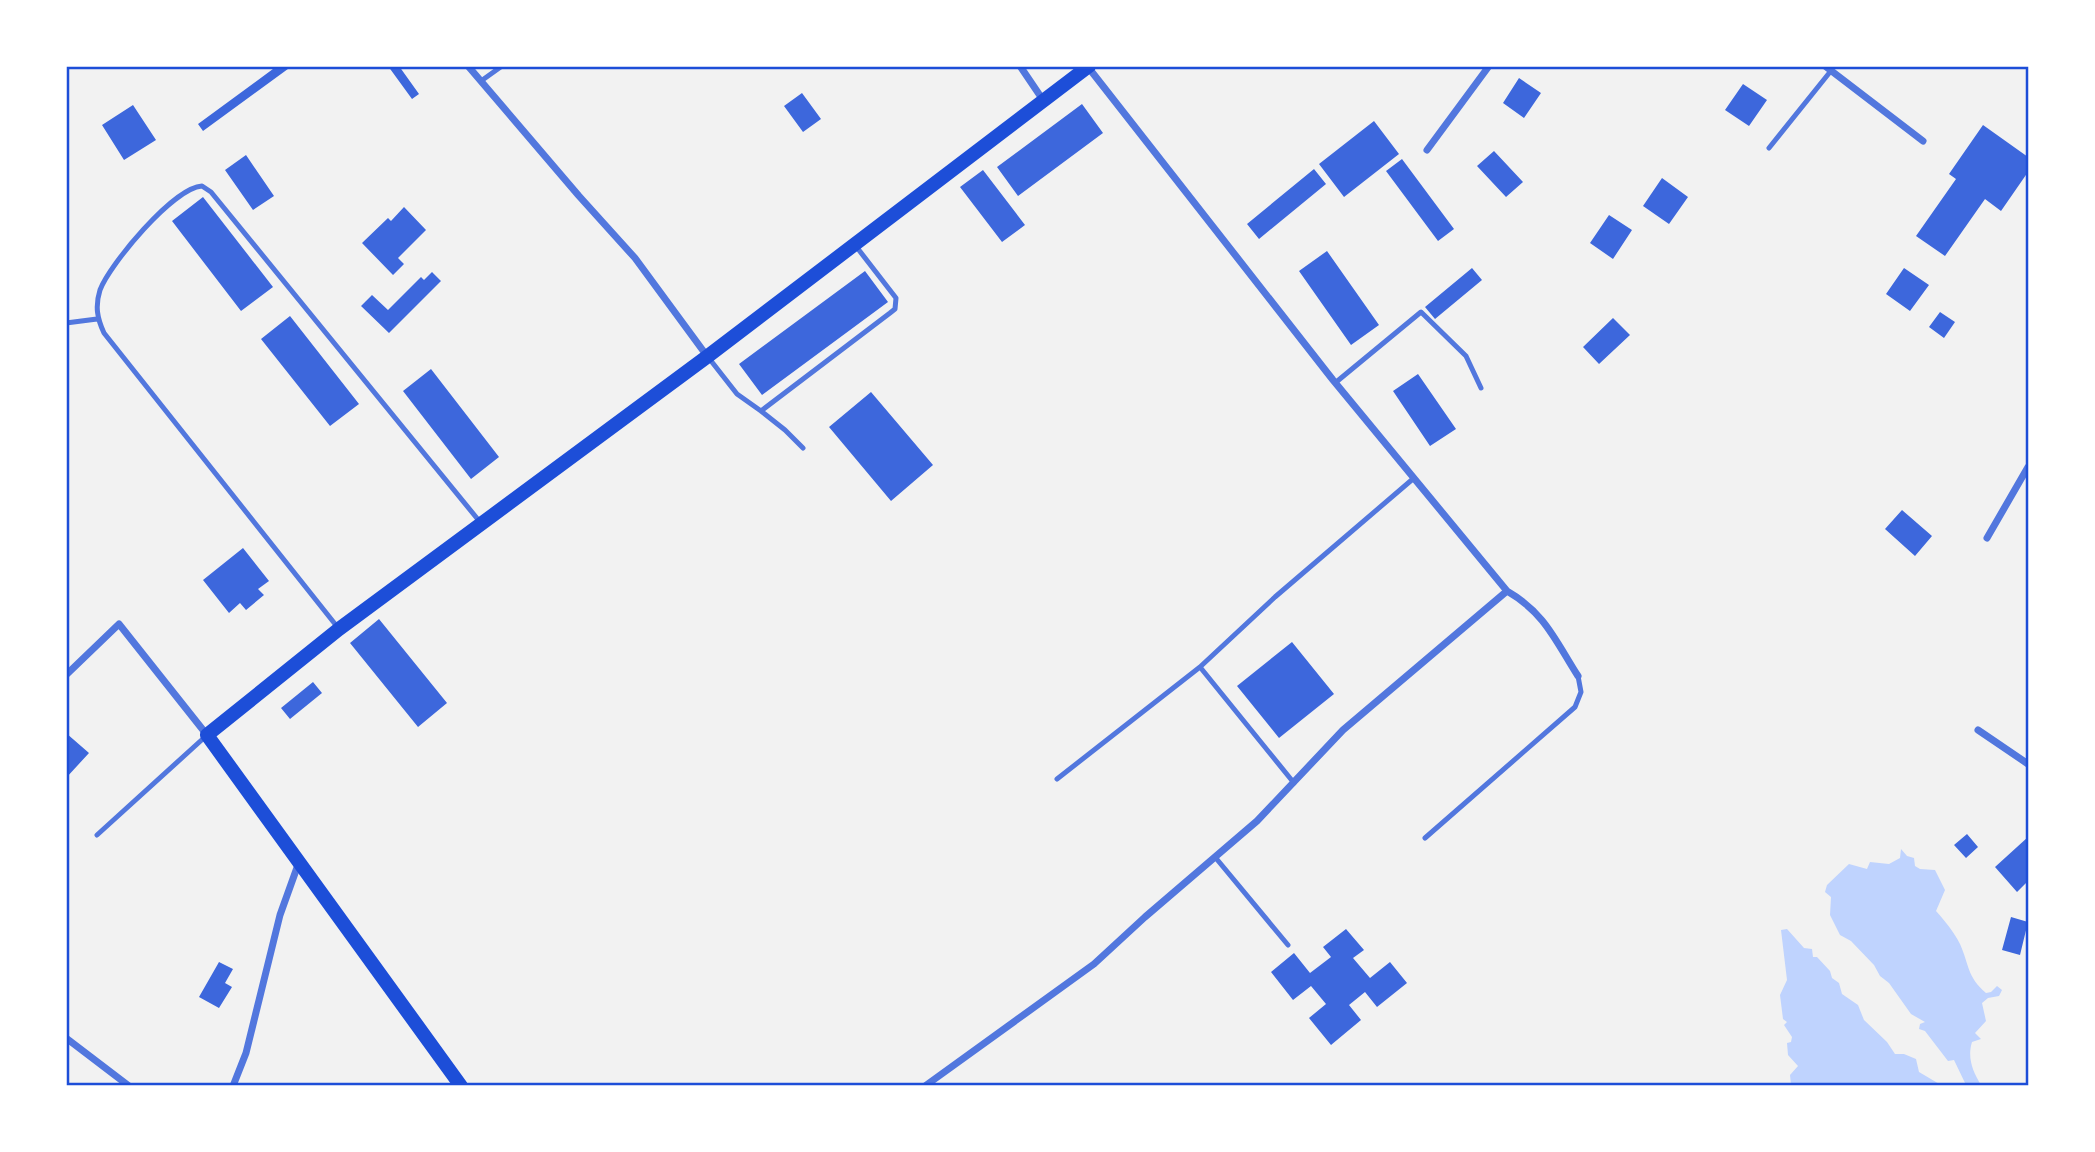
<svg xmlns="http://www.w3.org/2000/svg" width="2095" height="1152" viewBox="0 0 2095 1152" font-family="'Open Sans',sans-serif">
<style>
.water{fill:#bfd3fe}
.building{fill:#3d67dc}
.lines{fill:none;stroke-linecap:round;stroke-linejoin:round}
.service{stroke:#5277de;stroke-width:5}
.minor{stroke:#5277de;stroke-width:7}
.secondary{stroke:#1d4ed8;stroke-width:14}
.neatline{fill:none;stroke:#1d4ed8;stroke-width:2.5}
</style>
<rect width="100%" height="100%" fill="#f2f2f2"/>
<!-- water -->
<path class="water" d="M 1901,849 L 1907,856 L 1914,858 L 1915,866 L 1920,869 L 1935,870 L 1945,890 L 1936,911 C 1945,921 1954,932 1960,944 C 1969,964 1967,977 1986,993 L 1991,992 L 1997,986 L 2002,990 L 1999,996 L 1988,998 L 1982,1003 L 1986,1021 L 1975,1033 L 1981,1039 L 1972,1042 C 1967,1058 1973,1072 1981,1085 L 1966,1085 L 1954,1060 L 1948,1061 L 1925,1031 L 1919,1029 L 1920,1024 L 1925,1022 L 1911,1014 L 1889,983 L 1880,976 L 1874,965 L 1851,941 L 1840,935 L 1830,915 L 1831,897 L 1825,892 L 1827,885 L 1849,864 L 1867,869 L 1870,862 L 1889,864 L 1900,858 Z
M 1787,929 L 1804,948 L 1812,949 L 1813,957 L 1817,957 L 1830,971 L 1832,978 L 1839,983 L 1842,994 L 1858,1005 L 1864,1020 L 1887,1042 L 1895,1054 L 1904,1054 L 1916,1059 L 1919,1072 L 1941,1085 L 1791,1085 L 1790,1075 L 1798,1066 L 1788,1055 L 1787,1043 L 1791,1042 L 1792,1037 L 1784,1025 L 1787,1022 L 1783,1019 L 1780,995 L 1787,980 L 1781,930 Z"/>
<!-- building -->
<path class="building" d="M 277,66 L 292,66 L 203,131 L 198,124 Z
M 388,66 L 399,66 L 419,94 L 412,99 Z
M 1519,78 L 1541,93 L 1524,118 L 1503,103 Z
M 1743,84 L 1767,100 L 1749,126 L 1725,110 Z
M 802,93 L 821,119 L 803,132 L 784,106 Z
M 1082,104 L 1103,133 L 1018,196 L 997,167 Z
M 133,105 L 156,140 L 124,160 L 102,125 Z
M 1374,121 L 1399,154 L 1344,197 L 1319,164 Z
M 1983,125 L 2028,157 L 2028,172 L 2001,211 L 1985,199 L 1945,256 L 1916,236 L 1956,179 L 1949,174 Z
M 1494,151 L 1523,182 L 1506,197 L 1477,166 Z
M 246,155 L 274,196 L 253,210 L 225,170 Z
M 1402,159 L 1454,229 L 1438,241 L 1386,171 Z
M 1314,169 L 1326,184 L 1259,239 L 1247,224 Z
M 983,170 L 1025,225 L 1002,242 L 960,187 Z
M 1662,178 L 1688,197 L 1669,224 L 1643,206 Z
M 203,197 L 273,287 L 241,311 L 172,221 Z
M 404,207 L 426,230 L 398,258 L 404,264 L 393,275 L 362,243 L 388,218 L 391,221 Z
M 1609,215 L 1632,230 L 1613,259 L 1590,243 Z
M 1327,251 L 1379,325 L 1351,345 L 1299,271 Z
M 1472,268 L 1482,280 L 1435,319 L 1425,307 Z
M 1904,268 L 1929,285 L 1910,311 L 1886,294 Z
M 865,271 L 888,302 L 762,395 L 739,364 Z
M 432,272 L 441,281 L 389,333 L 361,306 L 372,295 L 388,310 L 421,277 L 424,280 Z
M 1940,312 L 1955,322 L 1944,338 L 1929,327 Z
M 290,316 L 359,404 L 330,426 L 261,339 Z
M 1613,318 L 1630,335 L 1599,364 L 1583,347 Z
M 431,369 L 499,457 L 471,479 L 403,391 Z
M 1418,374 L 1456,429 L 1430,446 L 1393,391 Z
M 871,392 L 933,465 L 891,501 L 829,427 Z
M 1902,510 L 1932,536 L 1915,556 L 1885,529 Z
M 243,548 L 269,581 L 258,589 L 264,595 L 246,610 L 240,603 L 229,613 L 203,580 Z
M 379,619 L 447,703 L 418,727 L 350,643 Z
M 1292,642 L 1334,694 L 1279,738 L 1237,686 Z
M 313,682 L 322,693 L 290,719 L 281,708 Z
M 66,733 L 89,753 L 66,778 Z
M 1967,834 L 1978,847 L 1966,858 L 1954,845 Z
M 2028,837 L 2028,881 L 2017,892 L 1995,867 Z
M 2011,917 L 2028,922 L 2020,955 L 2002,950 Z
M 1346,929 L 1364,950 L 1353,958 L 1370,978 L 1390,962 L 1407,983 L 1377,1007 L 1365,992 L 1349,1005 L 1361,1020 L 1331,1045 L 1309,1018 L 1326,1004 L 1311,986 L 1293,1000 L 1271,972 L 1294,953 L 1310,973 L 1331,957 L 1323,947 Z
M 219,962 L 233,969 L 225,983 L 232,987 L 219,1008 L 199,997 Z"/>
<g class="lines">
<!-- service -->
<path class="service" d="M 481,81 L 502,66
M 1769,148 L 1830,72
M 66,323 L 97,319
M 708,357 L 737,394 L 761,411 L 890,313 L 895,309 L 896,298 L 855,245
M 1335,383 L 1421,312 L 1466,356 L 1481,388
M 761,411 L 785,430 L 803,448
M 339,629 L 104,333 C 97,318 95,306 100,290 C 110,264 173,188 202,186 L 211,192 L 480,522
M 1200,667 L 1294,783
M 1057,779 L 1200,667 L 1275,597 L 1414,478
M 97,835 L 206,736
M 1425,838 L 1575,707 L 1581,692 L 1578,676
M 1215,857 L 1288,945"/>
<!-- minor -->
<path class="minor" d="M 468,66 L 579,196 L 635,258 L 707,356
M 1020,66 L 1043,100
M 1825,66 L 1923,141
M 1088,67 L 1333,380 L 1507,591 C 1545,613 1555,640 1578,676
M 1427,150 L 1489,66
M 1987,538 L 2028,467
M 66,675 L 119,624 L 207,735
M 1978,730 L 2028,764
M 66,1038 L 129,1086
M 233,1086 L 246,1053 L 280,915 L 299,862
M 925,1086 L 1094,964 L 1145,917 L 1257,821 L 1343,730 L 1507,591"/>
<!-- secondary -->
<path class="secondary" d="M 461,1086 L 207,735 L 339,629 L 708,356 L 1089,66"/>
</g>
<!-- border -->
<rect width="2095" height="1152" fill="none" stroke="#ffffff" stroke-width="136"/>
<rect x="68" y="68" width="1959" height="1016" class="neatline"/>
</svg>
